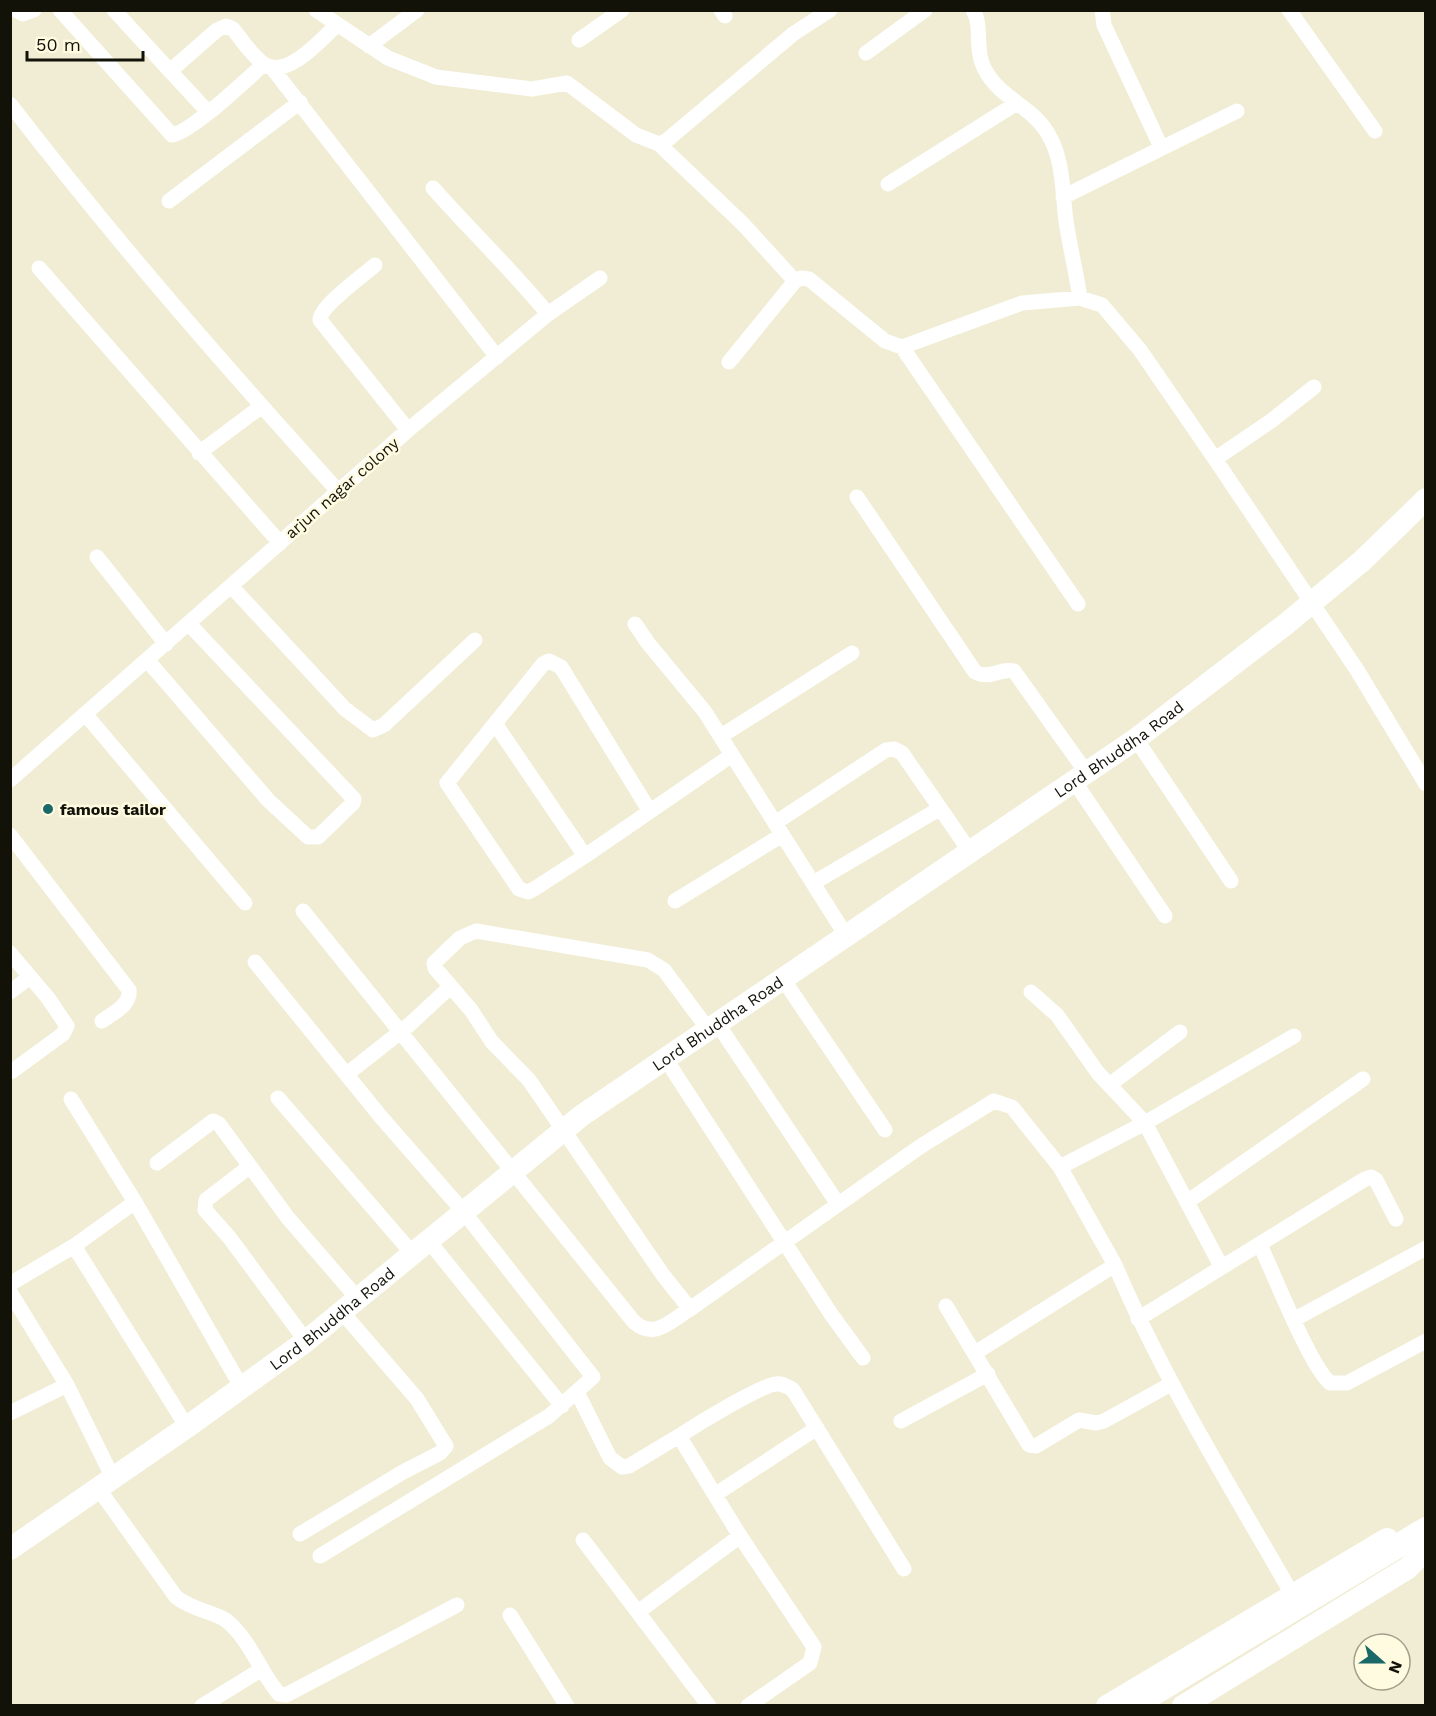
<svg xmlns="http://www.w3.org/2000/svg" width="1436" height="1716" viewBox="0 0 1436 1716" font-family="'Work Sans',sans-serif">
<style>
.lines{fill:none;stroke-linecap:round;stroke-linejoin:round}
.street{stroke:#fff;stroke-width:15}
.secondary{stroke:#fff;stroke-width:22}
.primary{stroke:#fff;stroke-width:24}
.poi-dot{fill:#1a6868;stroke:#fffbe1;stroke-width:2}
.labels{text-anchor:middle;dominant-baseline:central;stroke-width:5;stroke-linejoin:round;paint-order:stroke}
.street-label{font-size:16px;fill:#131209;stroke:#fffbe1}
.poi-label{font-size:16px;font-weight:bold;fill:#131209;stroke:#fffbe1;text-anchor:start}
</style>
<rect width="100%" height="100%" fill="#f1edd4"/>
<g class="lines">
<!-- street -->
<path class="street" d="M 16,10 L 23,14 L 34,10
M 60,10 L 172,135 C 192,132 246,80 264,64
M 114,10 L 170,71 L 217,30 L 226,26 L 233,29 C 242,40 252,56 264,64 C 287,80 321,39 337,25
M 316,10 L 388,58 L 436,77 L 532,89 L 567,83 L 636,135 L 659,144 L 666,141 L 793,34 L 830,10
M 721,10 L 725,16
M 973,10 C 983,26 974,48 984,68 C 999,98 1030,105 1047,132 C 1064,159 1062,191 1066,221 C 1070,247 1076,272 1080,298
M 1102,10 L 1104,25 L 1161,147
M 1289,10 L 1375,131
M 579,40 L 622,10
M 369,46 L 417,10
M 866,53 L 925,10
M 272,68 L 497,357
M 170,71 L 208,112
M 10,104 C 113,238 225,366 338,491
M 659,144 L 743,224 L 795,281
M 888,184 L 1017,103
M 1063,197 L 1237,111
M 169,201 L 300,102
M 375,265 C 363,276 320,306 320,320 L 408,430
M 39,268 L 280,543
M 548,314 L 600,278
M 902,347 L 1078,604
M 729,362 L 795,281 L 801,278 L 809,279 L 885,341 L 902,347 L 1022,303 L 1080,298 L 1102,305 L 1140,350 L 1215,459 L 1357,670 L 1426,784
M 199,453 L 262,406
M 1215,459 L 1271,421 L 1314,387
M 857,497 L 975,672 C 990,680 999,668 1014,671 L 1086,772
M 97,557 L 166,644
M 231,586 L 345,709 L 373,730 L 384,725 L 475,640
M 635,624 L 648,643 L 705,712 L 845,934
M 148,661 L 268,800 L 308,837 L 318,837 L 353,803 L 354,799 L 190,625
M 86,715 L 245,903
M 496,725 L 585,856 L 732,755
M 721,736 L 852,653
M 1136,739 L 1231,881
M 10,780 L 408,430 L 548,314 C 512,270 471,231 433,188
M 1074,781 L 1165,916
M 775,823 L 886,750 L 894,749 L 902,753 L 971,853
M 10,835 L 129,990 C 131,1005 113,1013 102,1021
M 585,856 L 534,889 L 528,892 L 519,889 L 447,783 L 543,664 L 549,661 L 561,667 L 649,810
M 815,882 L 939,809
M 675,901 L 782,835
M 303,911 L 634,1322 C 655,1340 670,1321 690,1309 L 921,1146 L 994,1101 L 1012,1107 L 1060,1167 L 1115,1265
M 10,953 L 48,998 L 67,1026 L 63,1034 L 11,1072
M 255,962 L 381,1117 L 463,1211 L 593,1377 L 549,1416 L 320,1556
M 783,979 L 885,1130
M 10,992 L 30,977
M 1031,992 L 1057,1015 L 1098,1073 L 1145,1123 L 1221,1266
M 717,1023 L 838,1204
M 665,1058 L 831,1314 L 863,1358
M 347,1074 L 409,1025 L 450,987
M 1109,1085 L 1180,1032
M 278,1098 L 412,1253
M 157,1163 L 213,1121 L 219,1124 L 288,1218 L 358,1299
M 249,1167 L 206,1200 L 205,1210 L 229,1237 L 306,1341
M 1060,1167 L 1145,1123 L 1294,1036
M 135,1202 L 242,1388
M 1187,1202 L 1363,1079
M 428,1240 L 562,1406
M 1260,1245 C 1274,1274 1310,1366 1330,1383 L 1347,1383 L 1426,1341
M 74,1246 L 187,1427
M 10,1284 L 74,1246 L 135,1202 L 71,1099
M 10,1292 L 67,1385 L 113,1478
M 946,1306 L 1029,1445 L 1036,1446 L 1079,1420 L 1096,1423 L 1104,1421 L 1171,1384
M 690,1309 L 663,1275 L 529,1080 L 492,1042 L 471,1010 L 435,968 L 434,963 L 460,938 L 476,931 L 648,960 L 664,970 L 708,1029
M 1138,1319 L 1365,1179 L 1371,1177 L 1376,1180 L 1396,1219
M 1295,1319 L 1426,1248
M 975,1353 L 1115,1265 C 1164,1380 1230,1486 1292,1594
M 577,1392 L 610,1458 L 622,1467 L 629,1466 L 679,1436
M 10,1413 L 67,1385
M 901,1421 L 988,1374
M 98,1488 L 176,1597 C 192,1610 215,1612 227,1621 C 250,1640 260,1672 279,1694 L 286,1695 L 457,1605
M 716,1494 L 817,1428
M 300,1534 L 403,1472 L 440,1453 L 446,1446 L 417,1399 L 342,1312
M 583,1540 L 709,1706
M 638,1612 L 740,1536
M 510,1615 L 567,1706
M 202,1706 L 262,1669
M 748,1706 L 810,1663 L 814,1647 L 740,1536 L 679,1436 C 696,1425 759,1386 776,1384 C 783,1383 788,1387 793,1390 L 904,1569"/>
<!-- secondary -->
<g class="secondary">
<path id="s1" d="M 10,1549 L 187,1427 L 306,1341 L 581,1116 L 1136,739 L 1286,624 L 1362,561 L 1426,499"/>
<path d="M 1107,1706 L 1387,1539"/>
<path d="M 1183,1706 L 1408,1568 L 1426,1550"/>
</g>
<!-- primary -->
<path class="primary" d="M 1133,1706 L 1426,1529"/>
</g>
<!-- markers -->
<circle class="poi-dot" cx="48" cy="809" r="6"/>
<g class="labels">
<!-- street labels -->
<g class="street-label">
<text transform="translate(342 488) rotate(-41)">arjun nagar colony</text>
<text stroke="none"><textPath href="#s1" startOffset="1368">Lord Bhuddha Road</textPath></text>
<text stroke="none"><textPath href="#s1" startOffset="882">Lord Bhuddha Road</textPath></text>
<text stroke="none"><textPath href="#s1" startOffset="396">Lord Bhuddha Road</textPath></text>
</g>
<!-- poi labels -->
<g class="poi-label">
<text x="60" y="809">famous tailor</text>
</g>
</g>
<!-- border -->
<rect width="1436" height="1716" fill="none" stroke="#131209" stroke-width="24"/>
<!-- north arrow -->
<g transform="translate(1382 1662) rotate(111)"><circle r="28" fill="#fffbe1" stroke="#a19e8b" stroke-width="1.5"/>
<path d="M0-4.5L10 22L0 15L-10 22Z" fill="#1a6868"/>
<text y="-9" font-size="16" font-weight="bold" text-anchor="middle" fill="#131209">N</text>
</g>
<!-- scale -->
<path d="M27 51v9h116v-9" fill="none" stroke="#131209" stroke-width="3"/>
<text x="36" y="51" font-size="18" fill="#131209" stroke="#fffbe1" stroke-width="4.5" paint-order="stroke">50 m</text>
</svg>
